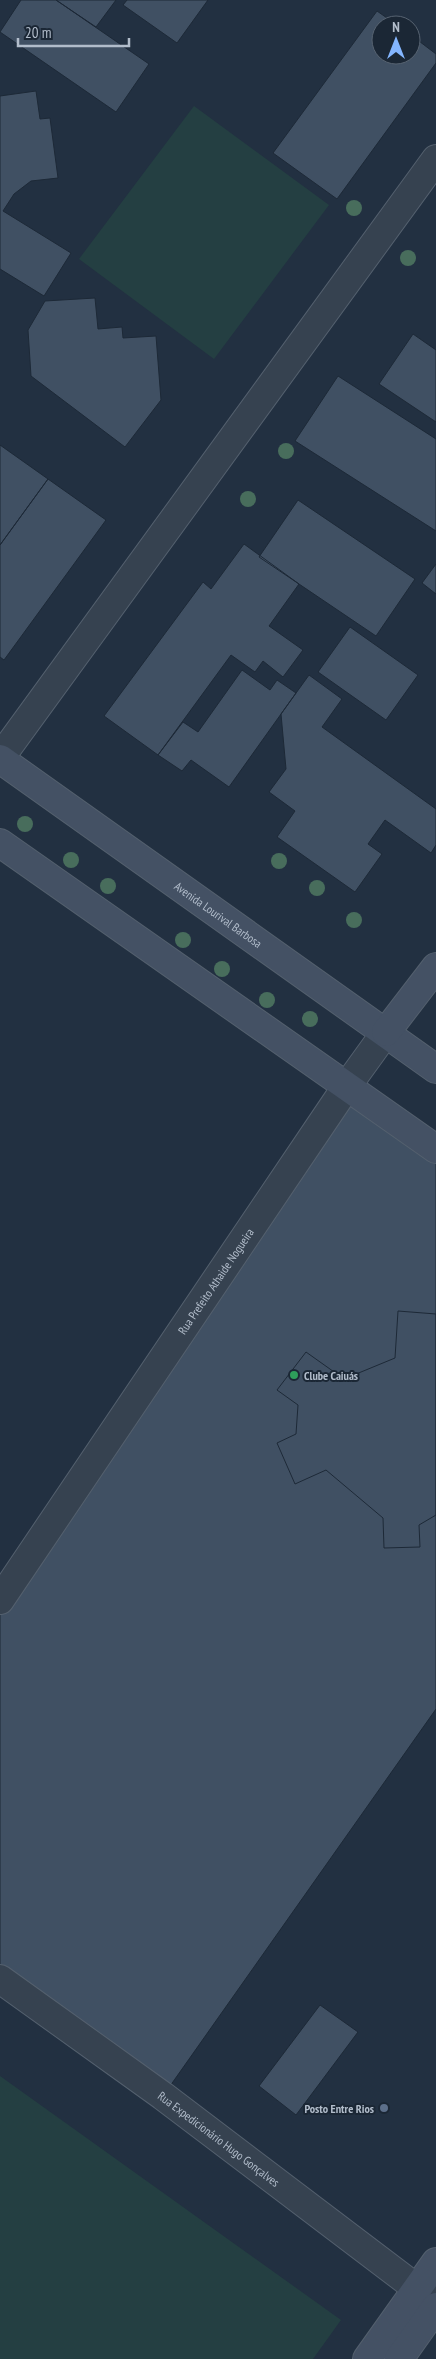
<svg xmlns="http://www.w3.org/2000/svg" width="436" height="2359" viewBox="0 0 436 2359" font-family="'PT Sans Narrow',sans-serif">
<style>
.green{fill:#243f42}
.building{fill:#405063;stroke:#1d2937}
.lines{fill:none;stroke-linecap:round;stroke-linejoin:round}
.street-casing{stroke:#54606e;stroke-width:30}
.secondary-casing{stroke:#54606e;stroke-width:30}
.street{stroke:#364250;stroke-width:28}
.secondary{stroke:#445164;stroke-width:28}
.tree{fill:#486d5c}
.leisure-dot{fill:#2e9e5b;stroke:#1b2735;stroke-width:2}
.service-dot{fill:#5c6f8a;stroke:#1b2735;stroke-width:2}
.labels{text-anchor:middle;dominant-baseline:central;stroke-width:4;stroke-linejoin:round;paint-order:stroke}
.street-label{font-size:12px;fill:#b2bdcb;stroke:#1b2735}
.poi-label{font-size:12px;font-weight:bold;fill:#b2bdcb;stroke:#1b2735;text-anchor:start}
</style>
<rect width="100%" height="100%" fill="#223041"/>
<!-- green -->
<path class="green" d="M 194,106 L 329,205 L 214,359 L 79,259 Z
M 0,2076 L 341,2320 L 313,2359 L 0,2359 Z"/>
<!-- building -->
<path class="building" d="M 21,0 L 56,0 L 149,64 L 116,112 L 0,32 Z
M 56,0 L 116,0 L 96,27 Z
M 127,0 L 208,0 L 177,43 L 123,5 Z
M 377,11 L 397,25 L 381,25 L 381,55 L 411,55 L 411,35 L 436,54 L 436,63 L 337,199 L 273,153 Z
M 36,91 L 40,119 L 50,118 L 58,178 L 31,181 L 14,194 L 3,211 L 71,253 L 44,296 L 0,269 L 0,96 Z
M 95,298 L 98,329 L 122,327 L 123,338 L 156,336 L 161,400 L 125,447 L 31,376 L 28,330 L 45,301 Z
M 413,334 L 436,350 L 436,422 L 379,384 Z
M 338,376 L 436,439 L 436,531 L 295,441 Z
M 0,445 L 48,479 L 0,545 Z
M 48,479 L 106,520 L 4,660 L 0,657 L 0,545 Z
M 298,500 L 415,579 L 376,636 L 259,557 Z
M 244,544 L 299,584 L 269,626 L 303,650 L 283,677 L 263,661 L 255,672 L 231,655 L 158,755 L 104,716 L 203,582 L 211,589 Z
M 436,564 L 436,594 L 422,583 Z
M 350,627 L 418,675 L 386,720 L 318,672 Z
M 242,670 L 270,690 L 277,680 L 296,693 L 229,787 L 191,760 L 182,771 L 158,755 L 183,722 L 198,732 Z
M 309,675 L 342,699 L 322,727 L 436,809 L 436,845 L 431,853 L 385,820 L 368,844 L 382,854 L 355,892 L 277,837 L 295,811 L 269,792 L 286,769 L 281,714 Z
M 347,1086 L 436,1149 L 436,1709 L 163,2096 L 0,1979 L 0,1600 Z
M 398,1311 L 436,1314 L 436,1515 L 419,1525 L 420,1547 L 384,1548 L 383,1518 L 326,1470 L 295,1484 L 277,1443 L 296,1434 L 298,1405 L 277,1390 L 306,1352 L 344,1379 L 395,1358 Z
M 320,2005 L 358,2032 L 296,2115 L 259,2086 Z"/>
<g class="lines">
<defs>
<g id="street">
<path d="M 0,758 L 436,159"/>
<path id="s1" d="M 0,1600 L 347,1086 L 386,1032"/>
<path id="s2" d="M 0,1979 L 163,2096 L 436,2303"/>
</g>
<g id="secondary">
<path id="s3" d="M 0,759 L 436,1069"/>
<path d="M 0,843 L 436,1149"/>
<path d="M 386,1032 L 436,967"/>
<path d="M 367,2359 L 436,2262"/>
<path d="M 399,2359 L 436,2307"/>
</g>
</defs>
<!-- street casing -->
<use href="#street" class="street-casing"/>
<!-- secondary casing -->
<use href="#secondary" class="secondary-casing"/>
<!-- street -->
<use href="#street" class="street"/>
<!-- secondary -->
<use href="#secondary" class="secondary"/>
</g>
<!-- trees -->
<g class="tree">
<circle cx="354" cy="208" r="8"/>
<circle cx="408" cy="258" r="8"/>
<circle cx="286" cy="451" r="8"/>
<circle cx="248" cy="499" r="8"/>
<circle cx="25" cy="824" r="8"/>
<circle cx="71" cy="860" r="8"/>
<circle cx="279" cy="861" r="8"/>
<circle cx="108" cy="886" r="8"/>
<circle cx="317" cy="888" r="8"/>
<circle cx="354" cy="920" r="8"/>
<circle cx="183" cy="940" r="8"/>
<circle cx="222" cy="969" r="8"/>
<circle cx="267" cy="1000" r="8"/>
<circle cx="310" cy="1019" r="8"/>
</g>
<!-- markers -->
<circle class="leisure-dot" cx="294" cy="1375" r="5"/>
<circle class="service-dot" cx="384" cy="2108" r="5"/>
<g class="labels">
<!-- street labels -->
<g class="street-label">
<text stroke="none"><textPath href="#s3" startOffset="268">Avenida Lourival Barbosa</textPath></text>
<text stroke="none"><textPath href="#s1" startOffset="385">Rua Prefeito Athaide Nogueira</textPath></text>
<text stroke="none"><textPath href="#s2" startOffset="271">Rua Expedicionário Hugo Gonçalves</textPath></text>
</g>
<!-- poi labels -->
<g class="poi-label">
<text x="304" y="1375">Clube Caiuás</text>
<text x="374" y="2108" text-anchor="end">Posto Entre Rios</text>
</g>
</g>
<!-- north arrow -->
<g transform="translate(396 40)"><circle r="24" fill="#1b2735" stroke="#576371"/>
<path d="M0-4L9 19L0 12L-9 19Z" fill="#84b6ff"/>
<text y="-8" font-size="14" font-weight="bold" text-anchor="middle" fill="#b2bdcb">N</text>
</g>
<!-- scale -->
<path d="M18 38v8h111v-8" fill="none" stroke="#b2bdcb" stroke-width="2.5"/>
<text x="25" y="38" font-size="15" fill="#b2bdcb" stroke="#1b2735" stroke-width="4" paint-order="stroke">20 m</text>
</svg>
